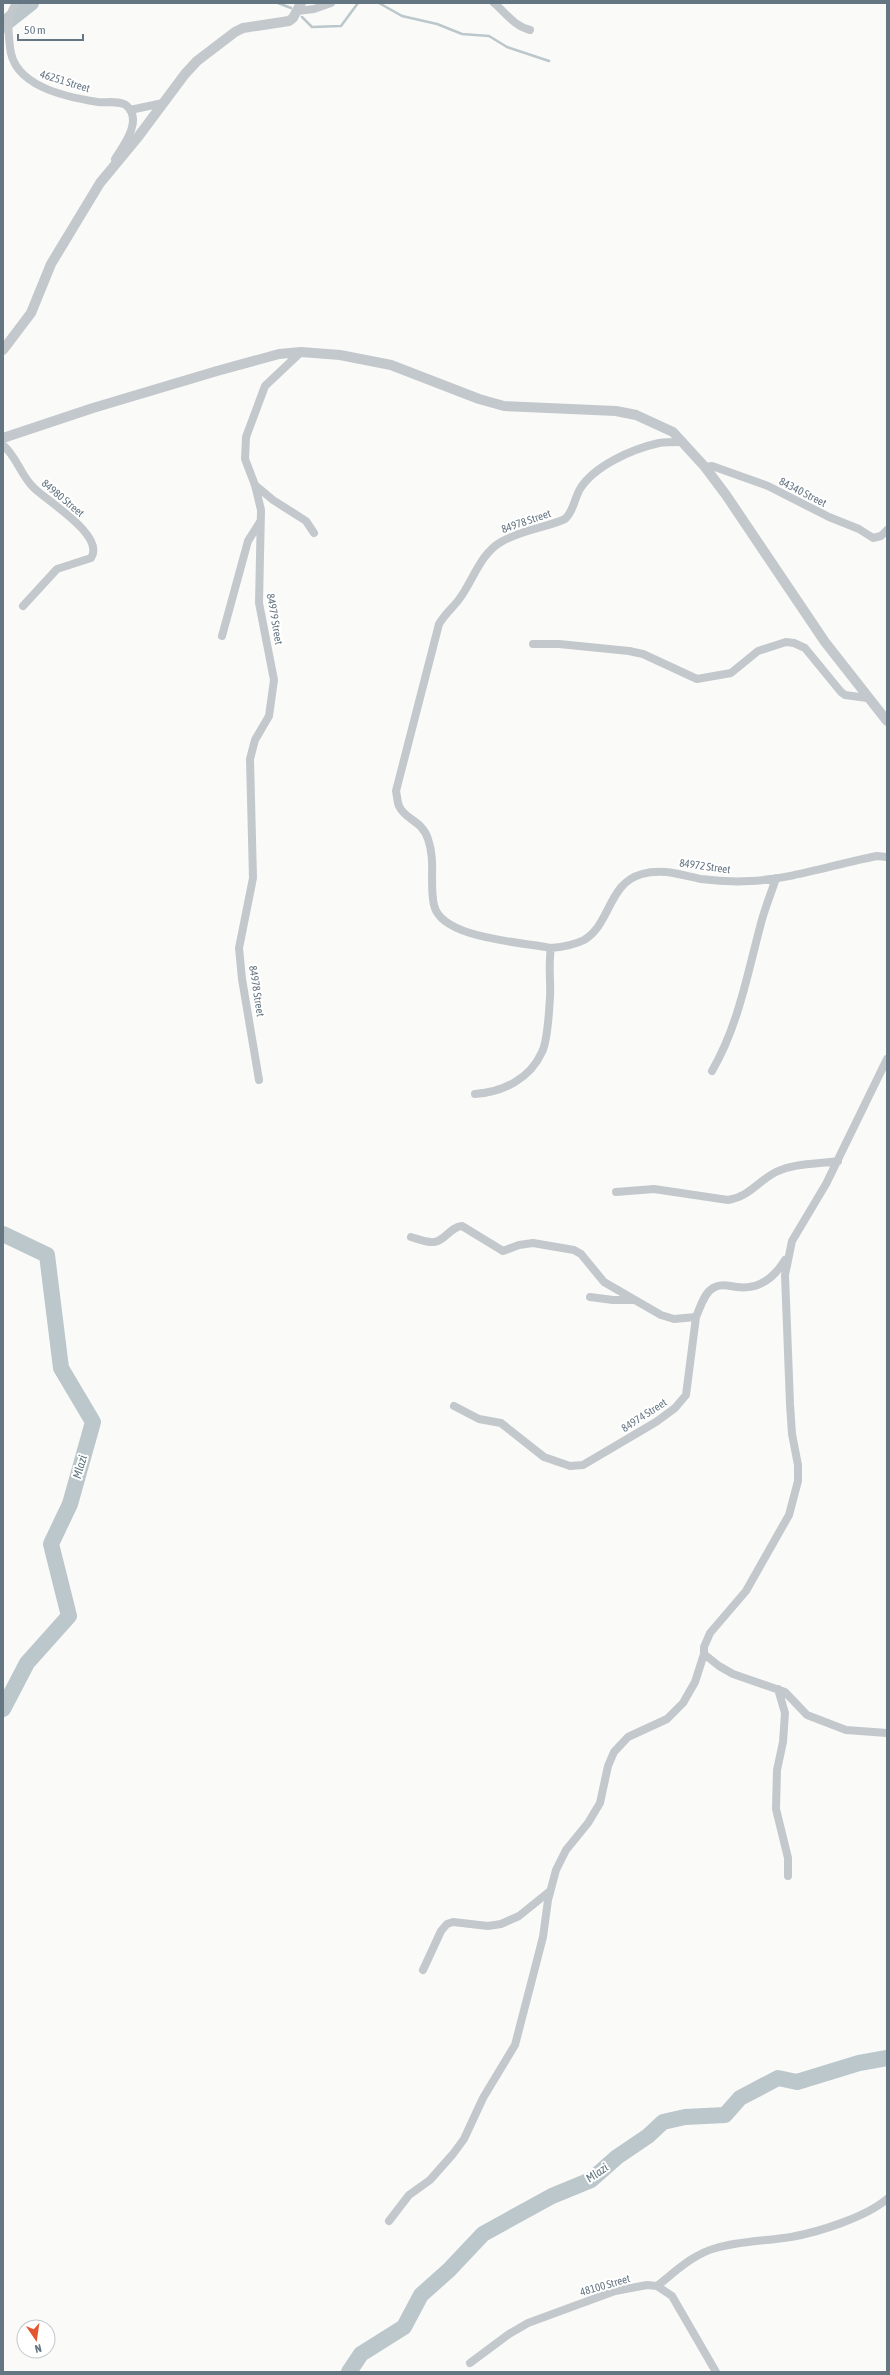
<svg xmlns="http://www.w3.org/2000/svg" width="890" height="2375" viewBox="0 0 890 2375" font-family="'Asap Condensed',sans-serif">
<style>
.lines{fill:none;stroke-linecap:round;stroke-linejoin:round}
.stream{stroke:#bbc7cb;stroke-width:2.5}
.river{stroke:#bbc7cb;stroke-width:16}
.minor{stroke:#c3c8cc;stroke-width:8}
.tertiary{stroke:#c3c8cc;stroke-width:10}
.labels{text-anchor:middle;dominant-baseline:central;stroke-width:4;stroke-linejoin:round;paint-order:stroke}
.street-label{font-size:11px;fill:#657683;stroke:#fff}
.water-label{font-size:12px;font-style:italic;fill:#60757c;stroke:#fff}
</style>
<rect width="100%" height="100%" fill="#fafaf8"/>
<g class="lines">
<!-- stream -->
<path class="stream" d="M 278,3 L 291,8
M 379,3 L 402,16 L 437,24 L 462,34 L 489,36 L 507,47 L 549,61
M 302,17 L 312,27 L 341,26 L 358,3"/>
<!-- river -->
<path class="river" d="M 3,25 L 31,3
M 3,1234 L 47,1255 L 61,1368 L 93,1422 L 70,1504 L 51,1544 L 69,1616 L 27,1663 L 3,1709
M 349,2372 L 361,2354 L 404,2327 L 421,2295 L 449,2270 L 483,2234 L 552,2196 L 591,2180 L 617,2157 L 648,2136 L 663,2122 L 685,2117 L 725,2115 L 740,2098 L 778,2078 L 797,2082 L 859,2063 L 887,2058"/>
<!-- minor -->
<path class="minor" d="M 16,3 C 6,20 8,28 10,47 C 13,86 65,97 98,102 C 106,103 121,100 127,106 C 143,121 123,146 115,159
M 494,3 C 506,13 514,26 530,30
M 297,11 L 314,9 L 331,3
M 130,110 L 163,103
M 683,442 C 675,442 666,442 659,443 C 632,449 594,466 580,489 C 574,499 574,511 565,519 C 545,528 521,530 501,542 C 481,553 473,580 460,598 C 453,608 446,612 439,624 L 396,791 C 397,795 397,801 399,806 C 405,820 422,820 428,839 C 436,861 429,884 434,905 C 441,939 523,942 551,948 C 562,947 574,945 584,940 C 611,924 608,883 642,874 C 663,868 681,875 701,879 C 717,881 734,882 750,881 C 793,879 835,864 877,856 L 887,857
M 3,445 C 17,457 21,476 34,488 C 47,501 106,536 91,558 L 57,569 L 23,606
M 705,467 L 712,466 L 768,486 L 829,517 L 859,529 L 873,538 L 881,536 L 887,530
M 255,485 L 273,500 L 306,521 L 314,533
M 222,636 L 248,541 L 260,522
M 533,644 L 559,644 L 629,651 L 643,654 L 697,679 L 731,673 L 758,651 L 786,642 L 794,643 L 805,648 L 841,692 L 845,695 L 867,698
M 712,1071 C 738,1026 747,976 760,927 C 764,910 771,894 776,878
M 259,1080 L 242,979 L 239,948 L 253,878 L 250,759 L 255,740 L 269,716 L 274,680 L 259,603 L 261,510 L 255,485 L 245,459 L 246,437 L 265,386 L 301,352
M 475,1094 C 503,1092 530,1079 542,1052 C 548,1040 549,1011 550,997 C 551,981 548,965 551,948
M 616,1192 L 654,1189 L 728,1200 C 749,1197 758,1181 776,1172 C 794,1163 818,1164 838,1161
M 411,1237 C 418,1239 427,1243 434,1242 C 445,1241 450,1227 462,1226 L 503,1251 L 519,1245 L 533,1243 L 574,1250 L 581,1254 L 604,1282 L 635,1300
M 590,1297 L 613,1300 L 635,1300 L 661,1315 L 674,1319 L 696,1317 C 700,1308 704,1293 713,1288 C 721,1283 729,1286 737,1287 C 759,1290 774,1278 785,1260
M 454,1406 L 479,1419 L 501,1423 L 544,1457 L 570,1466 L 583,1465 L 656,1422 L 675,1408 L 686,1395 L 696,1317
M 704,1654 L 719,1666 L 733,1674 L 785,1692 L 807,1715 L 846,1730 L 887,1733
M 778,1689 L 785,1713 L 783,1742 L 777,1770 L 776,1809 L 788,1858 L 788,1876
M 423,1970 L 441,1931 L 447,1924 L 453,1922 L 488,1926 L 501,1924 L 519,1916 L 550,1891
M 389,2221 L 409,2195 L 430,2180 L 453,2154 L 464,2139 L 483,2098 L 515,2045 L 543,1937 L 548,1900 L 556,1870 L 566,1850 L 588,1823 L 600,1803 L 608,1766 L 614,1752 L 628,1737 L 667,1719 L 683,1703 L 695,1682 L 704,1654 L 704,1647 L 710,1633 L 746,1591 L 789,1515 L 798,1481 L 798,1465 L 792,1434 L 790,1404 L 785,1275 L 792,1241 L 826,1184 L 887,1059
M 657,2286 C 675,2272 693,2254 716,2248 C 740,2241 766,2241 791,2237 C 819,2232 866,2217 887,2199
M 470,2363 L 509,2334 L 528,2323 L 615,2291 L 647,2285 L 657,2286 L 672,2296 L 716,2372"/>
<!-- tertiary -->
<path class="tertiary" d="M 3,350 L 31,313 L 51,264 L 100,183 L 138,137 L 185,74 L 197,61 L 235,32 L 243,28 L 289,21 L 293,18 L 301,3
M 3,438 L 93,408 L 217,371 L 279,354 L 301,352 L 340,355 L 391,365 L 479,399 L 504,406 L 616,411 L 636,415 L 673,432 L 705,467 L 726,495 L 825,642 L 887,721"/>
</g>
<g class="labels">
<!-- street labels -->
<g class="street-label">
<text transform="translate(65 81) rotate(17)">46251 Street</text>
<text transform="translate(803 492) rotate(27)">84340 Street</text>
<text transform="translate(63 498) rotate(40)">84980 Street</text>
<text transform="translate(526 521) rotate(-19)">84978 Street</text>
<text transform="translate(275 619) rotate(80)">84979 Street</text>
<text transform="translate(705 866) rotate(8)">84972 Street</text>
<text transform="translate(257 991) rotate(81)">84978 Street</text>
<text transform="translate(644 1415) rotate(-33)">84974 Street</text>
<text transform="translate(605 2285) rotate(-16)">48100 Street</text>
</g>
<!-- water labels -->
<g class="water-label">
<text transform="translate(80 1467) rotate(-74)">Mlazi</text>
<text transform="translate(597 2173) rotate(-35)">Mlazi</text>
</g>
</g>
<!-- border -->
<rect width="890" height="2375" fill="none" stroke="#657683" stroke-width="8"/>
<!-- north arrow -->
<g transform="translate(36 2339) rotate(167)"><circle r="19" fill="#ffffff" stroke="#c1c8cd"/>
<path d="M0-3L7 15L0 10L-7 15Z" fill="#e4572e"/>
<text y="-6" font-size="11" font-weight="bold" text-anchor="middle" fill="#657683">N</text>
</g>
<!-- scale -->
<path d="M18 34v6h65v-6" fill="none" stroke="#657683" stroke-width="2"/>
<text x="24" y="34" font-size="12" fill="#657683" stroke="#ffffff" stroke-width="3" paint-order="stroke">50 m</text>
</svg>
